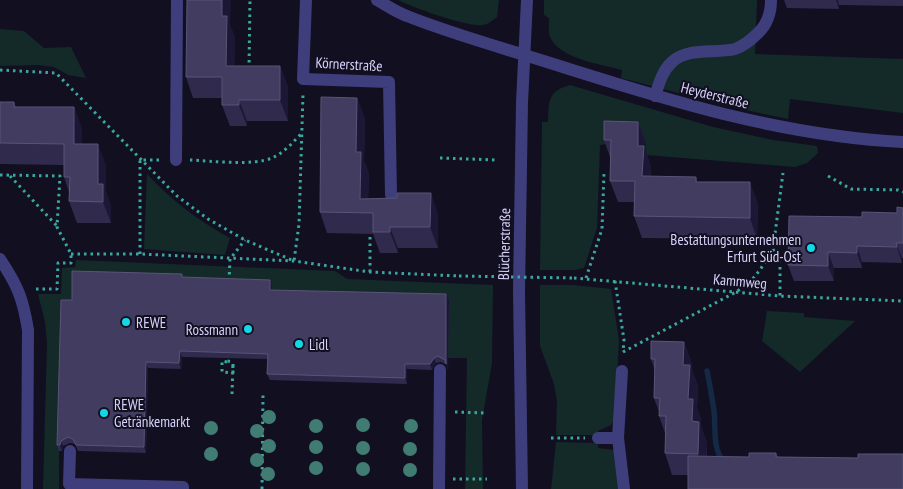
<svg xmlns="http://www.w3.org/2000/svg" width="903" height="489" viewBox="0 0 903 489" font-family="'PT Sans Narrow',sans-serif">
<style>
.green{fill:#132a29}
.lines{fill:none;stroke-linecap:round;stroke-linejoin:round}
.stream{stroke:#142946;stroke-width:5.5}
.path{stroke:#39a99f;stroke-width:3;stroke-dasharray:2.5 4;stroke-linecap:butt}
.minor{stroke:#3f3e7c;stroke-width:12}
.path-bridge{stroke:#39a99f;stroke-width:3;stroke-dasharray:2.5 4;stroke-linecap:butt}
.tree{fill:#407c72}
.wall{fill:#302a4d}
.shaded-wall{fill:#1c1734}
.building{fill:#413c60;stroke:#595478}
.poi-dot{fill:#14d8e6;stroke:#120f21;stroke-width:2}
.labels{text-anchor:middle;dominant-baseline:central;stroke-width:4;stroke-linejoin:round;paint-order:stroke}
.street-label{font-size:15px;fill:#d6d3fb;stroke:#120f21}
.poi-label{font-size:15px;fill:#d6d3fb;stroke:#120f21;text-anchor:start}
</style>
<rect width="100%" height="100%" fill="#120f21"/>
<!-- green -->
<path class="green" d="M 398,0 L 499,0 L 497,17 C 492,21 488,24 483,25 C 466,27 415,8 398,0 Z
M 544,0 L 757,0 L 755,54 L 903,59 L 903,113 L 790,99 L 788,119 L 736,108 L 621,78 L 622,70 C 600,64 560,59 550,37 C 548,32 549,23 549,18 L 544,15 Z
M 0,29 L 24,31 L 44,48 L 71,47 L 86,78 L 68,75 L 54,67 L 38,65 L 0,66 Z
M 570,85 L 713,127 L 773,140 L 817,146 L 818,153 L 807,163 L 795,167 L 646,155 L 612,143 L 600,145 L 597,228 L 584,268 L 574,270 L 540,270 L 542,122 L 548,122 C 549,102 547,91 570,85 Z
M 147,174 C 171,200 199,221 230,238 L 225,255 L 144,249 Z
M 76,260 L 335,271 L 347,279 L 493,285 L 492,363 L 482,420 L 483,489 L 465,489 L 467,358 L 448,358 L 448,300 L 272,296 L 184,283 L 59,451 L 59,489 L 43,489 L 47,343 L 45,322 L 38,294 L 61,294 L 62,268 L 75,267 Z
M 540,285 L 574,285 L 611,289 L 619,340 L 615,419 L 611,425 L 598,431 L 598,435 L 556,435 L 557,401 L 554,384 L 540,346 Z
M 767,311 L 804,313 L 804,317 L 855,321 L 800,372 L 762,341 Z
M 556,442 L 598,443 L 598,448 L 615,450 L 620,489 L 551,489 Z"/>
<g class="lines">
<!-- stream -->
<path class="stream" d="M 707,371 C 710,385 712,398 714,411 C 716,428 712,449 724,462"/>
<!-- path -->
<path class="path" d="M 249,69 L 250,0
M 0,70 L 56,73 L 177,196 L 208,219 L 245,240 L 294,261 L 299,224 L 303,94
M 440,158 L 498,160
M 190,160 C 212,161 253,166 272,158 C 284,153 293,142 302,133
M 0,175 L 60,176 L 57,227 L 71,254 L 71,263 L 58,263 L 57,289 L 33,289
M 10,176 L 57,226
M 828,176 L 851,189 L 898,190 L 903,192
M 773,249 L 780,265 L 780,296
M 71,254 L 140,254 L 294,261 L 370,272 L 459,276
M 140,254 L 140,160 L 162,160
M 370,272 L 370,234
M 574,278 L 780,296 L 903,301
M 586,278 L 602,229 L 604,173
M 229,281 L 230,259 L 245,240
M 615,281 L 624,340 L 623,352
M 623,352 L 736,292 L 750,282 L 760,270 L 773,249 L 783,173
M 227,355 L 227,361 L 233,362
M 227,362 L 222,361 L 222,372 L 233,373
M 232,394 L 233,362
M 455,412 L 487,413
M 551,438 L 585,438
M 453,479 L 487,479
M 262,489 L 263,394"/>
<!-- minor -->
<path class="minor" d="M 306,0 L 303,79 L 389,82 L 391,195
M 377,0 C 386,5 396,12 407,16 C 452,34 500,47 547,62 C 663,99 780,136 903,142
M 655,96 C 659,84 662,71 672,62 C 688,47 715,54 735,49 C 743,46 751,40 757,34 C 767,25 771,14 771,0
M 176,160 L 177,0
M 0,259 C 18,286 23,299 28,330 L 27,489
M 622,371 L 618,438 L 624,489
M 598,438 L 618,438
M 70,451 L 69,484 L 183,487 L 183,489
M 439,489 L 440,370
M 522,489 L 519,291 L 522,103 L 527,0"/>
<!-- path-bridge -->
<path class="path-bridge" d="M 459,276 L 574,278
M 233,373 L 233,362"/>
</g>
<!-- trees -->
<g class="tree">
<circle cx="269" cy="417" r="7"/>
<circle cx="363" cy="425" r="7"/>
<circle cx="316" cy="426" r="7"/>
<circle cx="411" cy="426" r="7"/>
<circle cx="211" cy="428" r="7"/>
<circle cx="257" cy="431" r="7"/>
<circle cx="269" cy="446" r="7"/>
<circle cx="316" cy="447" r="7"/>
<circle cx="363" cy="448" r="7"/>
<circle cx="410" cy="449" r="7"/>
<circle cx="211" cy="454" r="7"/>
<circle cx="257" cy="460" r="7"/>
<circle cx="316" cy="468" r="7"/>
<circle cx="363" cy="469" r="7"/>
<circle cx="410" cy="470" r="7"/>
<circle cx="268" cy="474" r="7"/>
</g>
<!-- wall -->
<path class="wall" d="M 784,0 L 903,0 L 903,6 L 839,5 L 839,9 L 787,8 Z
M 230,25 L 235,38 L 234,66 L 280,66 L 288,87 L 288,121 L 247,121 L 247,126 L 230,126 L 222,105 L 222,98 L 193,98 L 186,77 Z
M 357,98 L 365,119 L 364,161 L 369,173 L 368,198 L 438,214 L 438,248 L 398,248 L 398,253 L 380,253 L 373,234 L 327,233 L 320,212 Z
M 0,102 L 14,102 L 16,107 L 74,107 L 82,129 L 82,144 L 106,165 L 106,192 L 111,206 L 111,223 L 77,223 L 69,201 L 69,192 L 64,177 L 64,165 L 0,164 Z
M 638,122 L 646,143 L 646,152 L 651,167 L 651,177 L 696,177 L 697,182 L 758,203 L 757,239 L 642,238 L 634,216 L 634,202 L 618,202 L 610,181 L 610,157 L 604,140 Z
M 903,208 L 903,258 L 902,258 L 902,263 L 862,262 L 862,268 L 834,268 L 834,281 L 794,281 L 788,265 L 897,213 Z
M 183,277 L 270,280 L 272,285 L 272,290 L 449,300 L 448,370 L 447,365 L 441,362 L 436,363 L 432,370 L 407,369 L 407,384 L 270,380 L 267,374 L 268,359 L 182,357 L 181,369 L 148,368 L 146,453 L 78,451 L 75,444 L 70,443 L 63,446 L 62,451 L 59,451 L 57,445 L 72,300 Z
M 651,341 L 684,342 L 692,364 L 692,370 L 698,386 L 697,408 L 701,420 L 701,426 L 707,443 L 707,457 L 749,457 L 749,453 L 776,453 L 778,457 L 858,458 L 858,454 L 903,454 L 903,489 L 688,489 L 688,475 L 672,475 L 665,453 L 665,433 L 659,416 L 659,412 L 654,398 L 655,371 L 651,359 Z"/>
<!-- shaded-wall -->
<path class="shaded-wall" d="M 222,0 L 231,0 L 230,25 L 235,38 L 234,87 L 226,66 L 222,16 Z
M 836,0 L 838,0 L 839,5 L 839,9 Z
M 280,66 L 288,87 L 288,121 L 280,100 Z
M 357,98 L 365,119 L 364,161 L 369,173 L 368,213 L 360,199 L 356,152 Z
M 239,100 L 247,121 L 247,126 L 239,105 Z
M 74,107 L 82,129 L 82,165 L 74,144 Z
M 638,122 L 646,143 L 646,152 L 651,167 L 650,198 L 642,176 L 638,146 Z
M 98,144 L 106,165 L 106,192 L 111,206 L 111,223 L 103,202 L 98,184 Z
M 750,182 L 758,203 L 757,239 L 750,218 Z
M 431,193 L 438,214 L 438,248 L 430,227 Z
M 390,227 L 398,248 L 398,253 L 390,232 Z
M 896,243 L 902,258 L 902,263 L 897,247 Z
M 857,246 L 862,262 L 862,268 L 857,253 Z
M 828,252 L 834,268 L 834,281 L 828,266 Z
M 270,280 L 272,285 L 272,296 L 270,290 Z
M 446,294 L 449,300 L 448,370 L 446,364 Z
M 684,342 L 692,364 L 692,370 L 698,386 L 697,408 L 701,420 L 701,426 L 707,443 L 706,476 L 698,454 L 688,399 L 683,365 Z
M 180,351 L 182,357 L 181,369 L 179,363 Z
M 434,358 L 436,363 L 432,370 L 430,364 Z
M 146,362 L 148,368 L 146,453 L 144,447 Z
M 405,364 L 407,369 L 407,384 L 405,378 Z
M 61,441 L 63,446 L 62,451 L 60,445 Z"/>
<!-- building -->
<path class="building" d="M 187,0 L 222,0 L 222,16 L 227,16 L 226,66 L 280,66 L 280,100 L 239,100 L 239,105 L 222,105 L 222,77 L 186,77 Z
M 321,97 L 357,98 L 356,152 L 361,152 L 360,199 L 397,198 L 397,193 L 431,193 L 430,227 L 390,227 L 390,232 L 373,232 L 373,213 L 320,212 Z
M 0,102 L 14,102 L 14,107 L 74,107 L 74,144 L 98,144 L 98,184 L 103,184 L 103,202 L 69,201 L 70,177 L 64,177 L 64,144 L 0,143 Z
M 604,121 L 638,122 L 638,146 L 644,146 L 642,176 L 696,177 L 696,182 L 750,182 L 750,218 L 634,216 L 635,181 L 610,181 L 611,140 L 604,140 Z
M 897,207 L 903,208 L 903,243 L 896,243 L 897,247 L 857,246 L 857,253 L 828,252 L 828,266 L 788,265 L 789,216 L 862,217 L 862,212 L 897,213 Z
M 72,271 L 182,274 L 182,277 L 270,280 L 270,290 L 446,294 L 446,364 L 445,360 L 438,356 L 434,358 L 430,364 L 405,364 L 405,378 L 267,374 L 268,354 L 180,351 L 179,363 L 146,362 L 144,447 L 76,445 L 73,439 L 68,437 L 61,441 L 60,445 L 57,445 L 61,300 L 72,300 Z
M 651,341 L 684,342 L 683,365 L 690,365 L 688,399 L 693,399 L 692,421 L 699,422 L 698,454 L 665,453 L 666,416 L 659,416 L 660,398 L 654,398 L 655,359 L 651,359 Z
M 749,453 L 776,453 L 776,457 L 858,458 L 858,454 L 903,454 L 903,489 L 688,489 L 688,456 L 749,457 Z"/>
<!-- markers -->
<g class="poi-dot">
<circle cx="811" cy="248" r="5"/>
<circle cx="126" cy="322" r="5"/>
<circle cx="248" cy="329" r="5"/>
<circle cx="299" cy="344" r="5"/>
<circle cx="104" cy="413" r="5"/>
</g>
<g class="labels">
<!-- street labels -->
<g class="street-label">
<text transform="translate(349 64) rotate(3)">Körnerstraße</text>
<text transform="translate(715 95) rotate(14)">Heyderstraße</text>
<text transform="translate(504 244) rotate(-89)">Blücherstraße</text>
<text transform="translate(740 281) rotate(5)">Kammweg</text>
</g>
<!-- poi labels -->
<g class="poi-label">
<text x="801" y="239" text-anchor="end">Bestattungsunternehmen<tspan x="801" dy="17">Erfurt Süd-Ost</tspan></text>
<text x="136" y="322">REWE</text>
<text x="238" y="329" text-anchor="end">Rossmann</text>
<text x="309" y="344">Lidl</text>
<text x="114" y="404">REWE<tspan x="114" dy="17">Getränkemarkt</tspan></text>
</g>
</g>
</svg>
